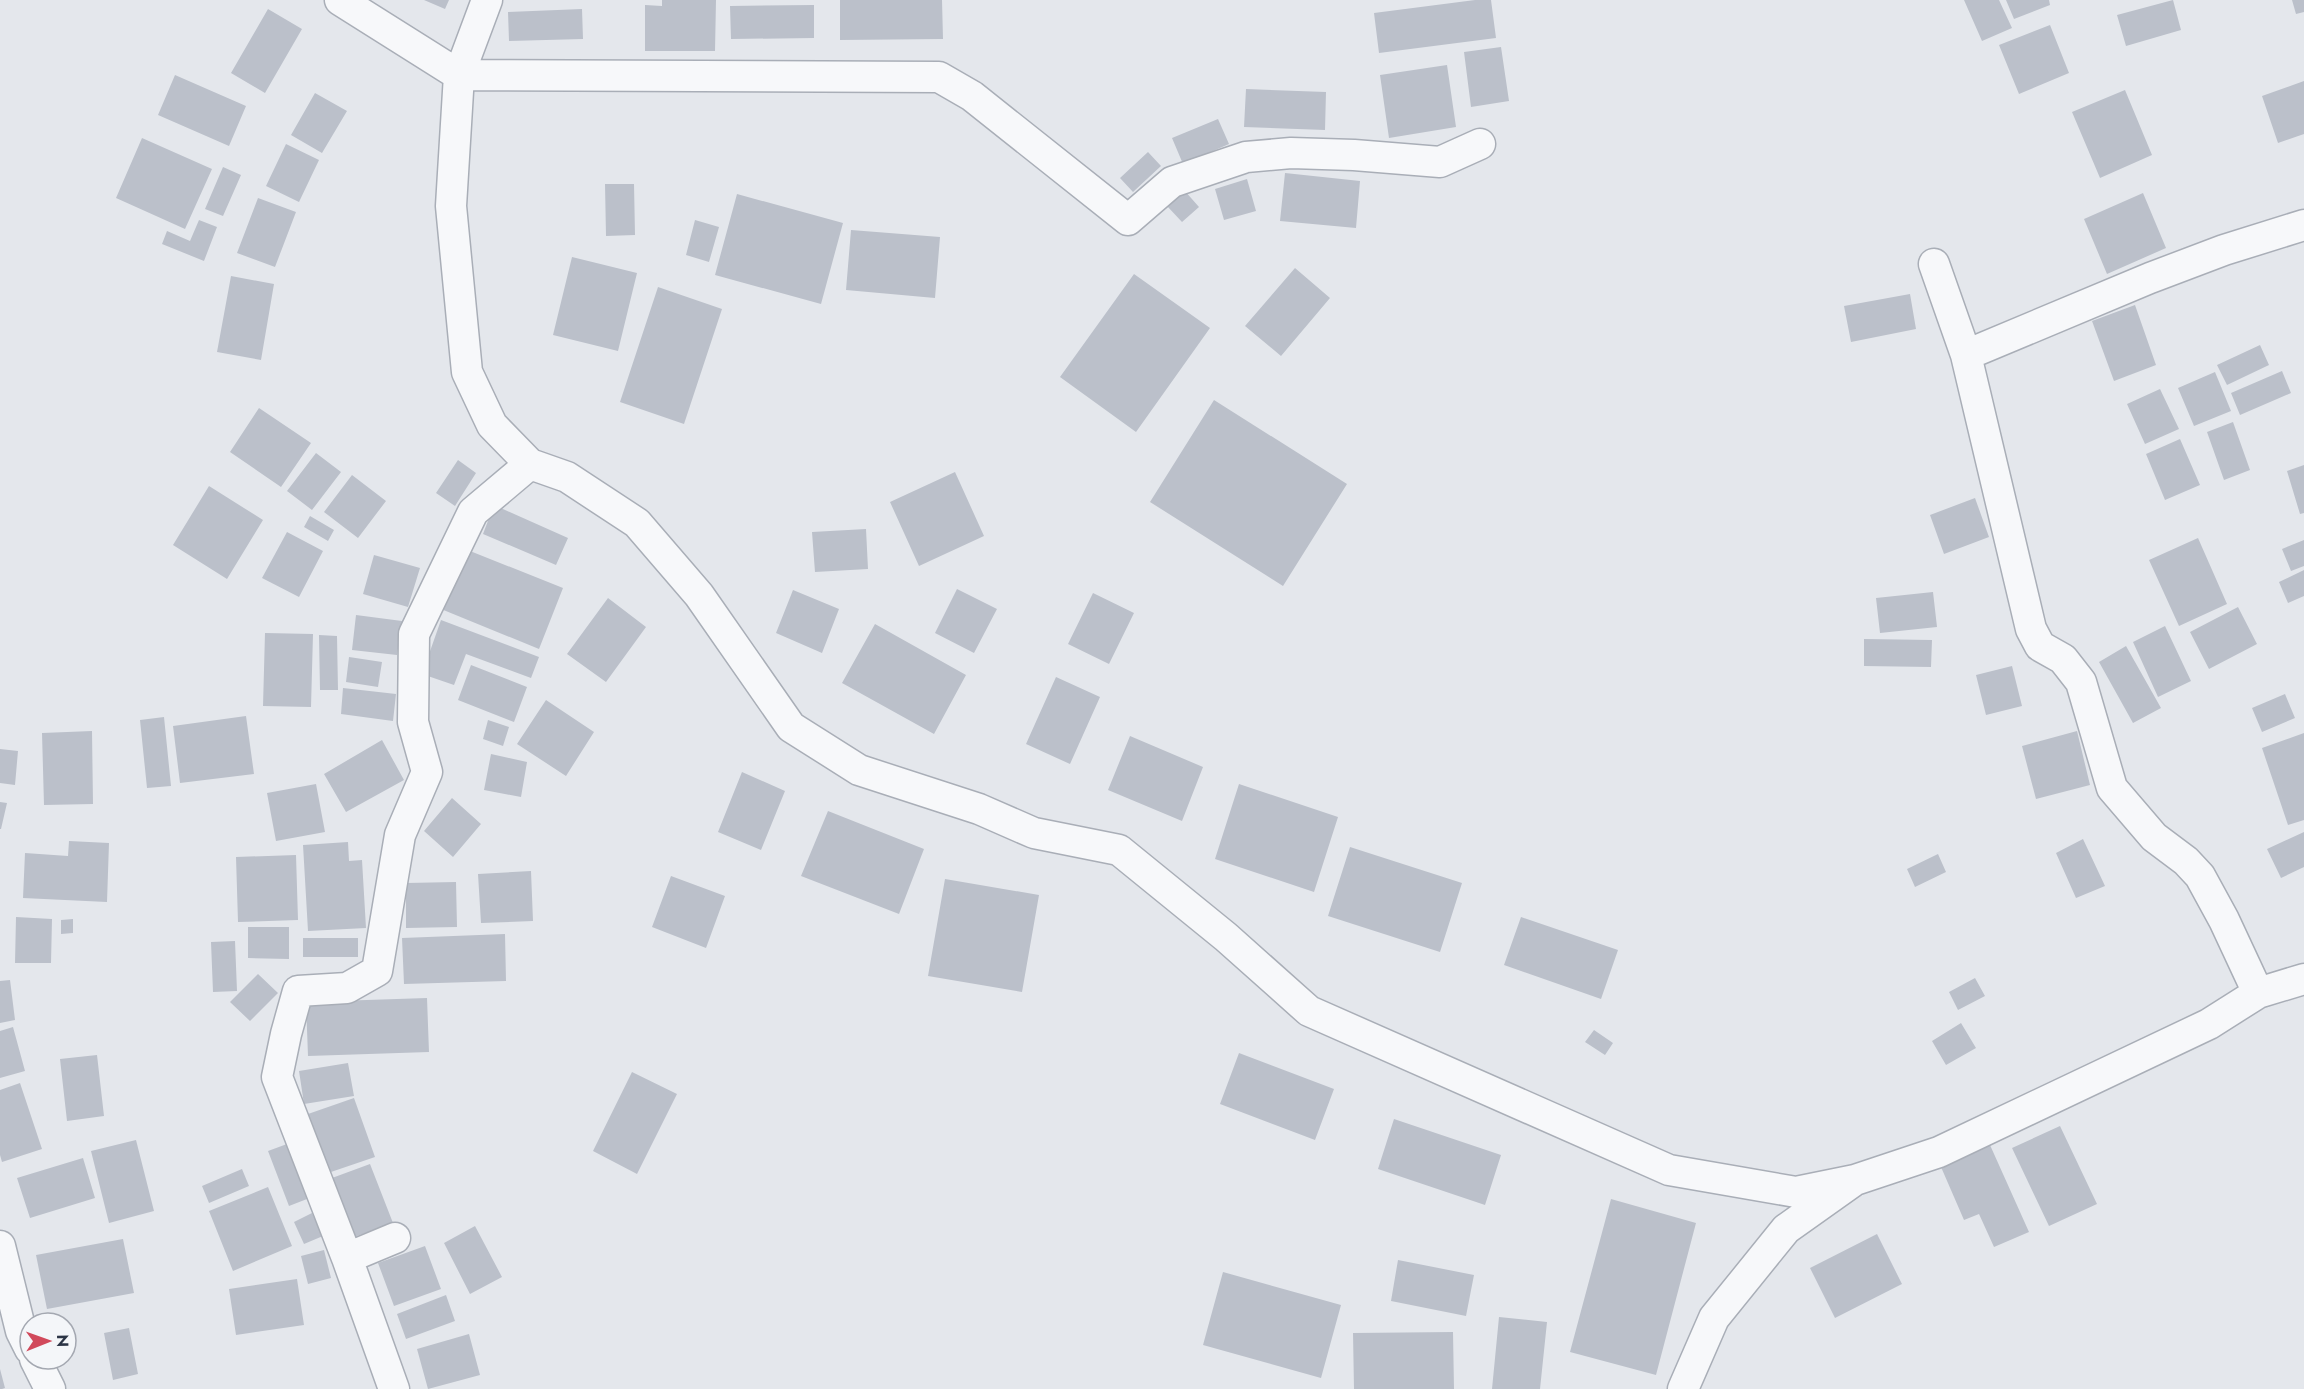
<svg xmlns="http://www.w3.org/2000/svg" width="2304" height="1389" viewBox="0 0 2304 1389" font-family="Jost,sans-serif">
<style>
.building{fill:#bbc0ca}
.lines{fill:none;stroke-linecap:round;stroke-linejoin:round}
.street-casing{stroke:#a9aeb7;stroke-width:33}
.street{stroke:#f7f8fa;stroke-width:30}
</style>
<rect width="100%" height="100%" fill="#e4e7ec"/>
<!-- building -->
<path class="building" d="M 424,0 L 449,0 L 445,9 Z
M 662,0 L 716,0 L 715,51 L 645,51 L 645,5 L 662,6 Z
M 840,0 L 942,0 L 943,39 L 840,40 Z
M 1475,0 L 1491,0 L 1496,38 L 1379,53 L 1374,13 Z
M 1964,0 L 1999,0 L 2012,28 L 1982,41 Z
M 2006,0 L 2049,0 L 2050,5 L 2014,19 Z
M 2173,0 L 2181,30 L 2126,46 L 2117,15 Z
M 2292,0 L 2304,0 L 2304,12 L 2296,14 Z
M 814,5 L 814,38 L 731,39 L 730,6 Z
M 268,9 L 302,29 L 265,93 L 231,73 Z
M 582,9 L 583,39 L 509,41 L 508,12 Z
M 2050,25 L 2069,73 L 2019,94 L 1999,45 Z
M 1501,47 L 1509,101 L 1471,107 L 1464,52 Z
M 1447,65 L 1456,127 L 1389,138 L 1380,75 Z
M 175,75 L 246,106 L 229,146 L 158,115 Z
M 2304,81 L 2304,134 L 2278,143 L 2262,96 Z
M 1246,89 L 1326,92 L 1325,130 L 1244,127 Z
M 2125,90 L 2152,155 L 2100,178 L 2072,112 Z
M 315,93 L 347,111 L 322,153 L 291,135 Z
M 1218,119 L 1229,144 L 1183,164 L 1172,138 Z
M 142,138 L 212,169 L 185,229 L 116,198 Z
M 286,144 L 319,160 L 299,202 L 266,186 Z
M 1148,152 L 1161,166 L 1133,192 L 1120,178 Z
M 223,167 L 241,175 L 223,216 L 205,209 Z
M 1285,173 L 1360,181 L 1356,228 L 1280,221 Z
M 1247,179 L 1256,211 L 1224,220 L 1215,189 Z
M 605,184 L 634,184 L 635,235 L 606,236 Z
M 1184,190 L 1199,207 L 1182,222 L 1167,206 Z
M 2143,193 L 2166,248 L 2107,274 L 2084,219 Z
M 737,194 L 843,223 L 821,304 L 715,275 Z
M 258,198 L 296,212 L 275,267 L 237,253 Z
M 199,220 L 217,227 L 204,261 L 162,244 L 167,231 L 190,241 Z
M 695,220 L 719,227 L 709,262 L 686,255 Z
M 851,230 L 940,237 L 935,298 L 846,290 Z
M 572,257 L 637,273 L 618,351 L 553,335 Z
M 1295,268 L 1330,298 L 1281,356 L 1245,326 Z
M 1134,274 L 1210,328 L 1136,432 L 1060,377 Z
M 231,276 L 274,284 L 261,360 L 217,352 Z
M 658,287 L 722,309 L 684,424 L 620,402 Z
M 1910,294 L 1916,329 L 1851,342 L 1844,306 Z
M 2135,305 L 2156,365 L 2114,381 L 2092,321 Z
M 2260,345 L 2269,365 L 2227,385 L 2217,365 Z
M 2282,371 L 2291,393 L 2240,415 L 2231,393 Z
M 2215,372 L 2231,411 L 2194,426 L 2178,388 Z
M 2160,389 L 2179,429 L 2145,444 L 2127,404 Z
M 1214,400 L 1347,484 L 1283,586 L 1150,502 Z
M 259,408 L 311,443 L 281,487 L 230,452 Z
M 2233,422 L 2250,470 L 2224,480 L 2207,432 Z
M 2180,439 L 2200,485 L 2165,500 L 2146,454 Z
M 316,453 L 341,472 L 312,510 L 287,491 Z
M 458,460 L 476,473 L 455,506 L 436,493 Z
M 2304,465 L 2304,513 L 2300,514 L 2287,471 Z
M 955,472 L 984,536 L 919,566 L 890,502 Z
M 352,475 L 386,501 L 358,538 L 324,512 Z
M 209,486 L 263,520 L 227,579 L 173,545 Z
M 1975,498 L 1989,537 L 1944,554 L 1930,515 Z
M 494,505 L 568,538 L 556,565 L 483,534 Z
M 310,516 L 334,530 L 328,541 L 304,527 Z
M 866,529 L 868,569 L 815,572 L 812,532 Z
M 287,532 L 323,551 L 299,597 L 262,578 Z
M 2198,538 L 2227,604 L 2179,626 L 2149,560 Z
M 2304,540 L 2304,566 L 2291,571 L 2282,549 Z
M 465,549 L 563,588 L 539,649 L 441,609 Z
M 374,555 L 420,568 L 408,607 L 363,594 Z
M 2304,570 L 2304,596 L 2288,603 L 2279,582 Z
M 957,589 L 997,609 L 974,653 L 935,633 Z
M 793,590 L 839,609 L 822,653 L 776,633 Z
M 1933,592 L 1937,627 L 1880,633 L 1876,598 Z
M 1093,593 L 1134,613 L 1109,664 L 1068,644 Z
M 608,598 L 646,627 L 606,682 L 567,654 Z
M 2238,607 L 2257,644 L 2209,669 L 2190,632 Z
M 356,615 L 402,621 L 397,655 L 352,650 Z
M 441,620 L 539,657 L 531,678 L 466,654 L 454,685 L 422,674 Z
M 875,624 L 966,675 L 934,734 L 842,683 Z
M 2165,626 L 2191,681 L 2158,697 L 2133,642 Z
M 265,633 L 313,634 L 311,707 L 263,706 Z
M 319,635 L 337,636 L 338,690 L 320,690 Z
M 1864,639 L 1932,640 L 1931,667 L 1864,666 Z
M 2126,646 L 2161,708 L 2133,723 L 2099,662 Z
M 349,657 L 382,662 L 378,687 L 346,682 Z
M 471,665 L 527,687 L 514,722 L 458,700 Z
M 2012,666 L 2022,706 L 1986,715 L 1976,675 Z
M 1056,677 L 1100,697 L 1070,764 L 1026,744 Z
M 343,688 L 396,694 L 393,721 L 341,714 Z
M 2285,694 L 2295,718 L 2262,732 L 2252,708 Z
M 546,700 L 594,732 L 566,776 L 517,744 Z
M 246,716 L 254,774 L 180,783 L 173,726 Z
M 164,717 L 171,786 L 147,788 L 140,720 Z
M 488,720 L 509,727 L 503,746 L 483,739 Z
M 92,731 L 93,804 L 44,805 L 42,733 Z
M 2077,731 L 2090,785 L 2036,799 L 2022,746 Z
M 2304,733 L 2304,820 L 2288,825 L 2262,748 Z
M 1130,736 L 1203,767 L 1182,821 L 1108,790 Z
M 382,740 L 404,780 L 346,812 L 324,774 Z
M 0,749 L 18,751 L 15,785 L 0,783 Z
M 491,754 L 527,762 L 521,797 L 484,790 Z
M 742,772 L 785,791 L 761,850 L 718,832 Z
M 316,784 L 325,832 L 276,841 L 267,793 Z
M 1239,784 L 1338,817 L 1314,892 L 1215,859 Z
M 452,798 L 481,824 L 453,857 L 424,831 Z
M 0,802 L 7,803 L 1,829 L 0,829 Z
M 828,811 L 924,849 L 899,914 L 801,876 Z
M 2304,832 L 2304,867 L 2281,878 L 2267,849 Z
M 2083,839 L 2105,886 L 2076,898 L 2056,853 Z
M 69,841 L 109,843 L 107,902 L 23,898 L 25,853 L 68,856 Z
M 348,842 L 349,861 L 362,860 L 366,928 L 308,931 L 303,845 Z
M 1350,847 L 1462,883 L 1440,952 L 1328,916 Z
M 1938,854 L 1946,872 L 1915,887 L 1907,869 Z
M 296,855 L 298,920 L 238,922 L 236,857 Z
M 531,871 L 533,921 L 481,923 L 478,874 Z
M 671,876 L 725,896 L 706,948 L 652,927 Z
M 945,879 L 1039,895 L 1022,992 L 928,976 Z
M 456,882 L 457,927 L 406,928 L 406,883 Z
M 16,917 L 52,919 L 51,963 L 15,963 Z
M 1521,917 L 1618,950 L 1601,999 L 1504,965 Z
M 73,919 L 73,933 L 61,934 L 61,920 Z
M 248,927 L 289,927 L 289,959 L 248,958 Z
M 505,934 L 506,981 L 404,984 L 402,938 Z
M 303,938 L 358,938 L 358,957 L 303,957 Z
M 235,941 L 237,991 L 213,992 L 211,942 Z
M 258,974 L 278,993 L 250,1021 L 230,1002 Z
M 1975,978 L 1985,996 L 1958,1010 L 1949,992 Z
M 10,980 L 15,1020 L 0,1023 L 0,981 Z
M 427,998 L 429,1052 L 308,1056 L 306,1002 Z
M 1961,1023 L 1976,1048 L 1946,1065 L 1932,1041 Z
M 13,1027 L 25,1071 L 0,1078 L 0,1031 Z
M 1594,1030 L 1613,1043 L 1605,1055 L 1585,1042 Z
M 1239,1053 L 1334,1089 L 1315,1140 L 1220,1104 Z
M 97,1055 L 104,1116 L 67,1121 L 60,1059 Z
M 348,1063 L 354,1096 L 304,1104 L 299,1071 Z
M 632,1072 L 677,1094 L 637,1174 L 593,1151 Z
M 20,1083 L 42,1149 L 2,1162 L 0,1155 L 0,1090 Z
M 354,1098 L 375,1157 L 328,1173 L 308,1114 Z
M 1394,1119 L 1501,1155 L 1485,1205 L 1378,1169 Z
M 2060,1126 L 2097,1204 L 2049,1226 L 2012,1148 Z
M 136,1140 L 154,1211 L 109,1223 L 91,1151 Z
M 287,1144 L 307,1199 L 289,1206 L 268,1151 Z
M 1990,1145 L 2029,1232 L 1994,1247 L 1979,1214 L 1964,1220 L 1941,1167 Z
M 83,1158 L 95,1198 L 30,1218 L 17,1178 Z
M 370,1164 L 393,1223 L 354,1237 L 332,1178 Z
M 242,1169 L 249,1186 L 209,1203 L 202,1186 Z
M 268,1187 L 292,1246 L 233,1271 L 209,1211 Z
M 1611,1199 L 1696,1223 L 1656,1375 L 1570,1352 Z
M 312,1213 L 323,1236 L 304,1244 L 294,1222 Z
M 475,1226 L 502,1277 L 470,1294 L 444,1243 Z
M 1877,1234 L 1902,1284 L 1835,1318 L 1810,1268 Z
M 123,1239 L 134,1293 L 47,1309 L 36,1255 Z
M 425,1246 L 441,1289 L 394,1306 L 378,1263 Z
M 324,1250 L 331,1278 L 308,1284 L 301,1256 Z
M 1398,1260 L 1474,1275 L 1466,1316 L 1391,1301 Z
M 1223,1272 L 1341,1305 L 1321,1378 L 1203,1345 Z
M 297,1279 L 304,1325 L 236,1335 L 229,1289 Z
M 446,1295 L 455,1321 L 406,1339 L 397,1314 Z
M 1499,1317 L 1547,1322 L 1540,1389 L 1492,1389 Z
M 129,1328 L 138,1374 L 113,1380 L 104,1333 Z
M 1453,1332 L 1454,1389 L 1354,1389 L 1353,1333 Z
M 469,1334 L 480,1375 L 428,1389 L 417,1349 Z
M 0,1369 L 5,1388 L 2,1389 L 0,1389 Z"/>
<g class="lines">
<defs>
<path id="street" d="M 340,0 L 459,75 L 939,77 L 972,96 L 1128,220 L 1172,182 L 1246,157 L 1291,153 L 1354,155 L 1440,162 L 1480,144
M 487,0 L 459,75 L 451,206 L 467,372 L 492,425 L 530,464 L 567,477 L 637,523 L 699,595 L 791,727 L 859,770 L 979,809 L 1034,833 L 1119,850 L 1226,937 L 1309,1011 L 1669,1170 L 1796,1192 L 1855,1180
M 1934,264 L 1966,355 L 2031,629 L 2040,646 L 2063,659 L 2081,682 L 2112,788 L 2154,837 L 2186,861 L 2200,876 L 2224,920 L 2258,993
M 1966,355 L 2150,278 L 2224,250 L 2304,225
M 0,1246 L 21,1331 L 30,1349
M 347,1258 L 395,1238
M 35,1359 L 50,1389
M 394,1389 L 347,1258 L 277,1077 L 286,1034 L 298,991 L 347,988 L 377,971 L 400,835 L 427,772 L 413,722 L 414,634 L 473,512 L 530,464
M 1683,1389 L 1714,1318 L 1786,1229 L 1855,1180 L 1939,1152 L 2209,1024 L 2258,993 L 2304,979"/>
</defs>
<!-- street casing -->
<use href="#street" class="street-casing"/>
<!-- street -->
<use href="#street" class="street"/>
</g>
<!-- north arrow -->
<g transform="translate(48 1341) rotate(89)"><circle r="28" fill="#f4f6f9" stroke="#a4a8b1" stroke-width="1.5"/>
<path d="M0-4.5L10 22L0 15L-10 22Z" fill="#d1495b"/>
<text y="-9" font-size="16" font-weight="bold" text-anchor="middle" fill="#2b3445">N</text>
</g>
</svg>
